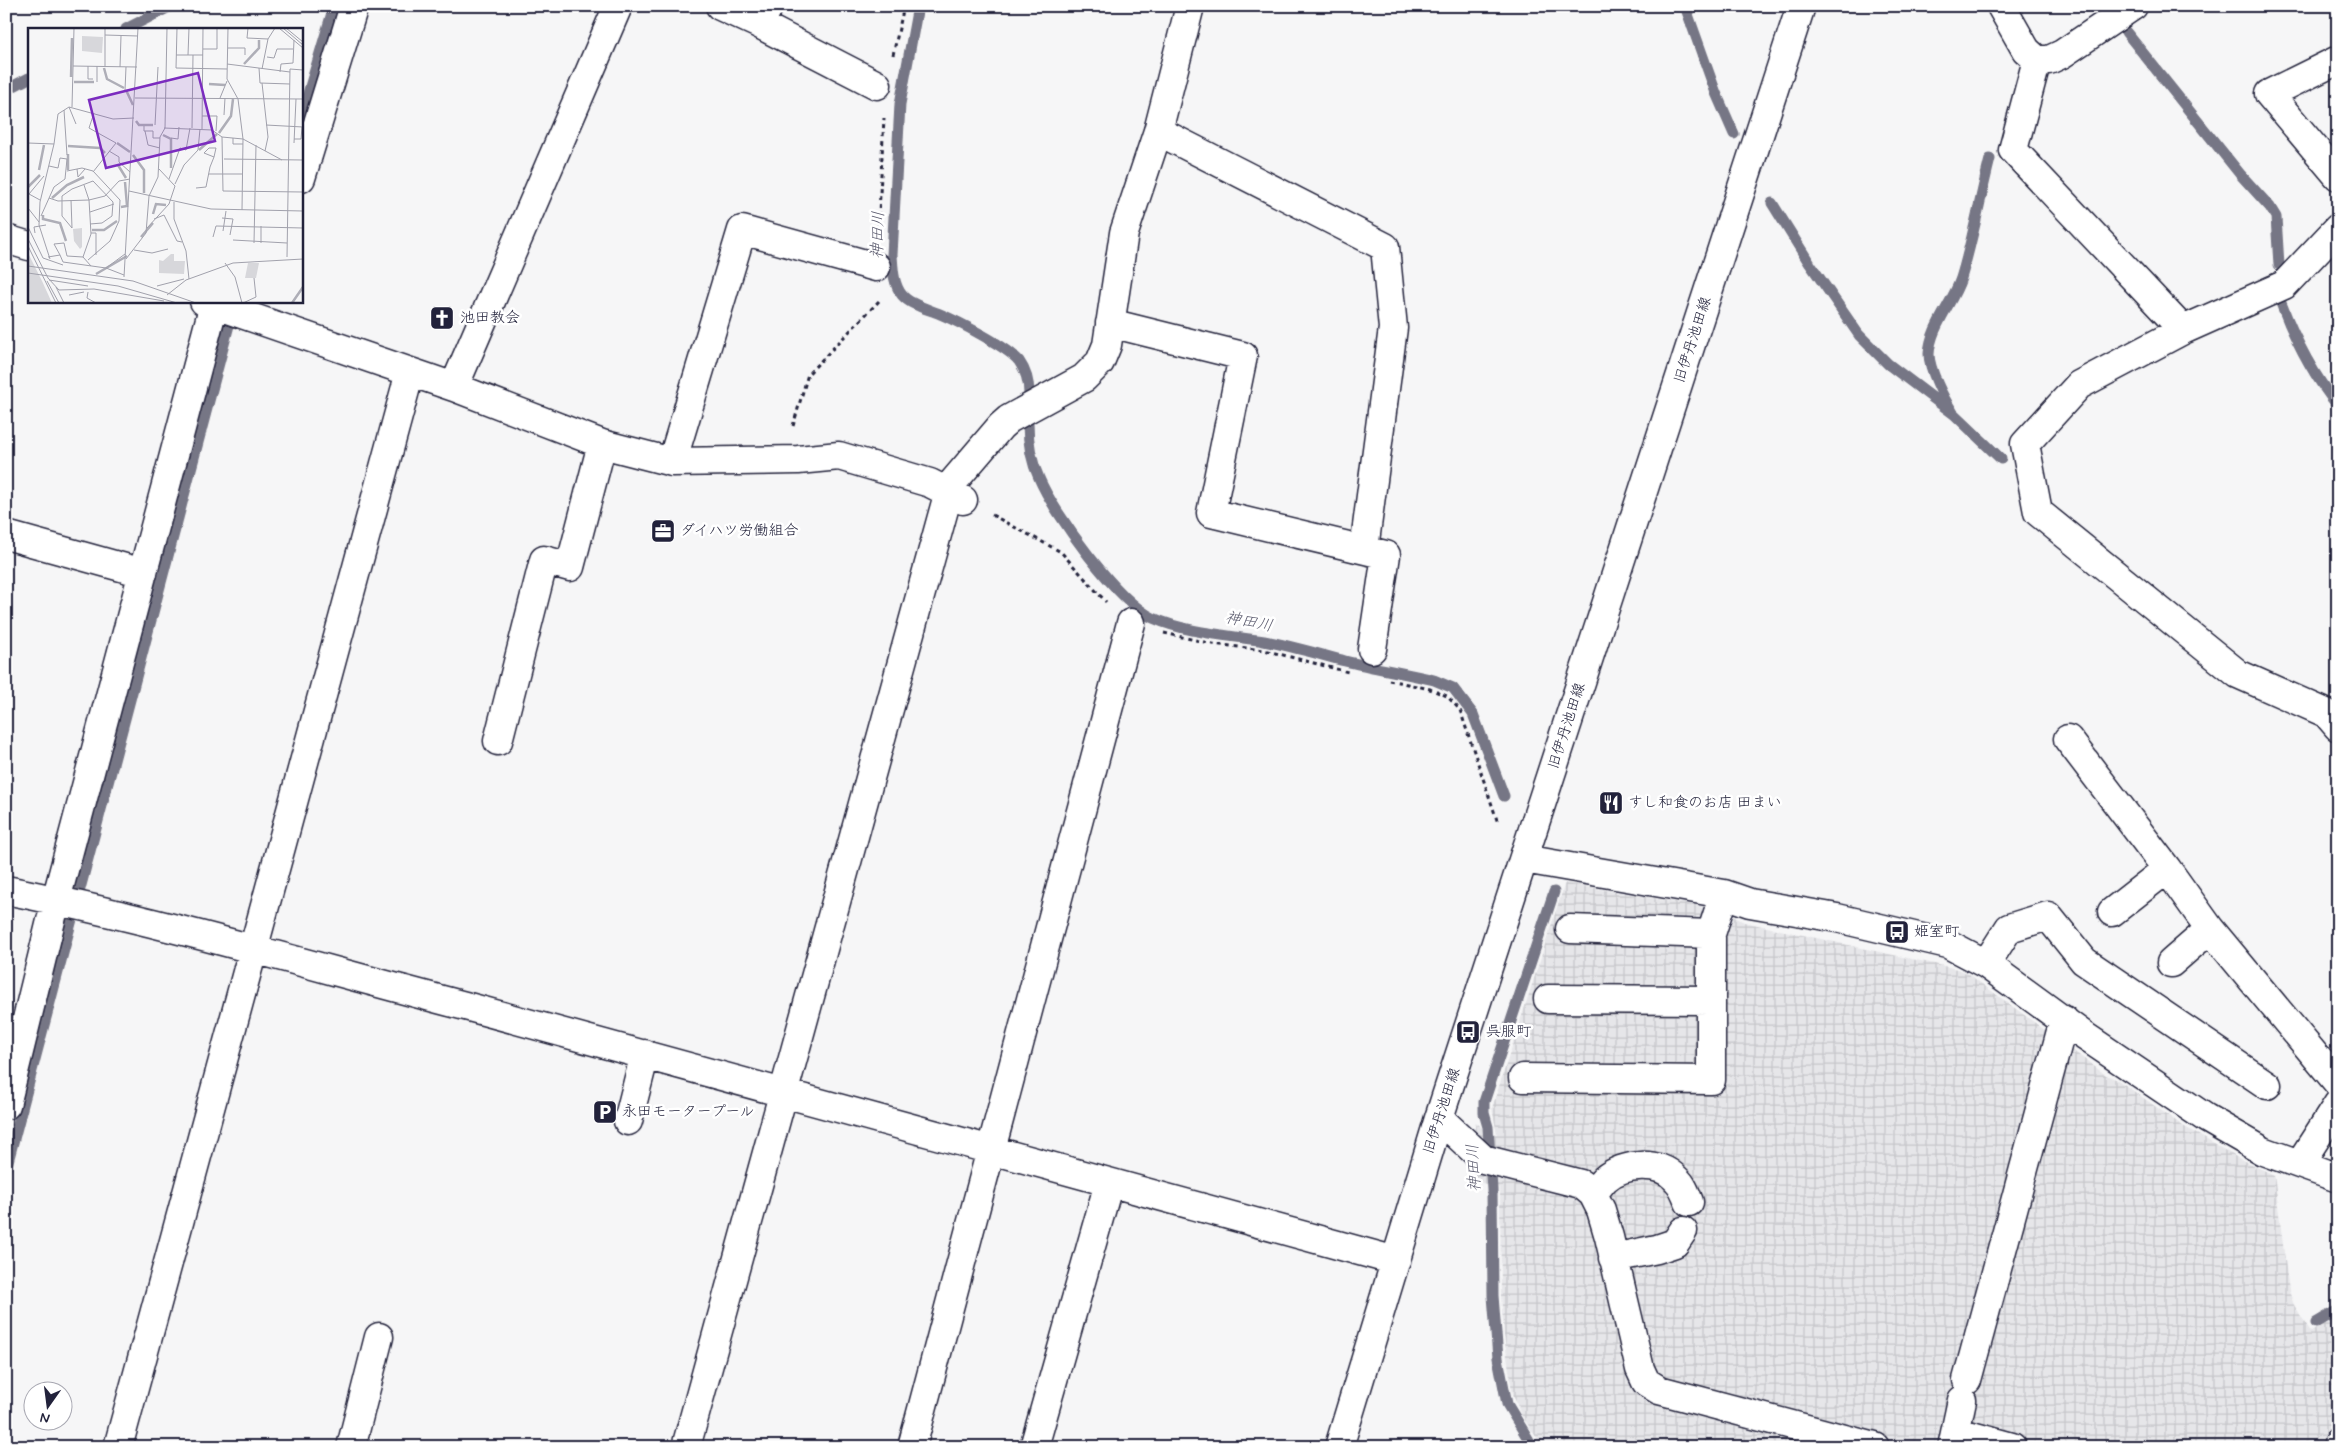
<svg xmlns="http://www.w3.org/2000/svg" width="2344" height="1453" viewBox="0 0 2344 1453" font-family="Mynerve,'Klee One',sans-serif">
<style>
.industrial{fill:url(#industrial-grid)}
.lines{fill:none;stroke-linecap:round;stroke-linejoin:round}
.stream{stroke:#767685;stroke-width:11}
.minor-casing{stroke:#22223b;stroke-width:31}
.path{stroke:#22223b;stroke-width:3;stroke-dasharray:4 4;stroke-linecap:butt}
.minor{stroke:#fff;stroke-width:28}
.labels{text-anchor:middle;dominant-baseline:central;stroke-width:5;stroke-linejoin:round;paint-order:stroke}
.poi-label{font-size:15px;fill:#22223b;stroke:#fff;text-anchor:start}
.street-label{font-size:15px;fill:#22223b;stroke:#fff}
.water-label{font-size:16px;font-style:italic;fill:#5a5a6d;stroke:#fff}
.inset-river{fill:none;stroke:#aeaeb7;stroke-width:2.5}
.inset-road{fill:none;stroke:#a1a1ac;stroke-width:1}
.view{fill:#7b2cbf;fill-opacity:0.15;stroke:#7b2cbf;stroke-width:2.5}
.inset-edge{fill:none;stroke:#22223b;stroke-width:2.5}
</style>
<defs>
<pattern id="industrial-grid" width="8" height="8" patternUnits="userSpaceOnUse" patternTransform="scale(1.25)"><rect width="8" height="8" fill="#e6e6e9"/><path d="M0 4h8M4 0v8" fill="none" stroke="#c5c5c9"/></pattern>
</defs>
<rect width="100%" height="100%" fill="#f6f6f7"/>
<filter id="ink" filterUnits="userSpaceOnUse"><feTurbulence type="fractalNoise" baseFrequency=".02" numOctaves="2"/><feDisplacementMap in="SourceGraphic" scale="10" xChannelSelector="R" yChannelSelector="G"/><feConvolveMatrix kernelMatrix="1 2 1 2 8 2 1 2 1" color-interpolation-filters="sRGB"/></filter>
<g filter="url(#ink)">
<!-- industrial -->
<path class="industrial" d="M 1565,883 L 1722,910 L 1744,922 L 1957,969 L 1967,973 L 2106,1075 L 2118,1080 L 2183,1126 L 2238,1158 L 2274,1175 L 2289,1291 L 2294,1305 L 2311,1332 L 2338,1316 L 2338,1447 L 1543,1447 L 1520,1413 L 1512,1391 L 1504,1335 L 1501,1295 L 1500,1188 L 1482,1183 L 1466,1168 L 1476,1122 L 1485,1131 L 1497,1134 L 1492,1108 Z"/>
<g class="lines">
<!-- stream -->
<path class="stream" d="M 918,6 L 900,104 L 892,255 C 893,268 893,284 902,295 C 910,305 928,309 940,314 C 957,321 1008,347 1019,361 C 1026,371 1029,382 1029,394
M 1685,6 L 1716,93 L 1734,134
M 126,29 L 171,6
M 2126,32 L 2240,174 L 2270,207 L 2276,217 L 2279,265
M 6,90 L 29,78
M 301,117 L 334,6
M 1772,203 L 1810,264 L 1859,335 L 1888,364 L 1954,414 L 2001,459
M 2281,303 C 2295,340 2313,375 2338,406
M 1952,411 C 1944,399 1929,369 1929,354 C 1930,327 1953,303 1961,278 C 1973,239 1980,198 1990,159
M 1028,423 C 1028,442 1031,461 1039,478 C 1054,514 1118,602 1153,618 C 1187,633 1227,635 1264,641 C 1291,646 1318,654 1345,661 C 1374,668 1404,673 1434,680 L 1453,688 L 1473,714 L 1504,796
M 6,1169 L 233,310
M 2316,1323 L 2338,1310
M 1533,1447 L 1507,1404 L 1498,1358 L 1493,1296 L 1492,1190 L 1488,1127 L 1484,1113 L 1484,1102 L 1554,892"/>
<defs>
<path id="minor" d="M 720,6 L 759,24 L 769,6
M 2001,6 L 2026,50 L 2037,60 L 2013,150 L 2183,330
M 759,24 L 877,85
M 2037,60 L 2049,60 L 2062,54 L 2133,6
M 2338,60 L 2269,94 L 2338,176
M 1158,131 L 1385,247 L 1393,328 L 1364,549
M 301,178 L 354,6
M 2338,228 L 2284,285 L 2183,330 L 2079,385 L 2025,444 L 2038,512 L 2238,674 L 2326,713 L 2338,727
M 6,239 L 29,246
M 204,301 L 454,387 L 602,444 L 672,462 L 798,460 L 839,456 L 930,483 L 963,500
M 1110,323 L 1243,356 L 1211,513 L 1386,555 L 1372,649
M 454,387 L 618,6
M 672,462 L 742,230 L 876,267
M 6,535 L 143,573
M 2068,739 L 2167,869 L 2210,929 L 2338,1083
M 498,741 L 544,560 L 570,567 L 602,444
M 1524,859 L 1724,894 L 1750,903 L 1837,918 L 1948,944 L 1986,964 L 2086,1037 L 2206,1118 L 2263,1151 L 2338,1178
M 6,890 C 162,921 315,967 469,1007 C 778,1090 1087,1177 1396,1261
M 2112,912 L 2167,869
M 1570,929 L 1711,934
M 2171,963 L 2210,929
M 1986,964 L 2009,928 L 2048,916 L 2084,961 L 2267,1085
M 1548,999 L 1711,1000
M 1523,1078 L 1711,1080 L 1711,934 L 1724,894
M 6,1105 L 56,900 L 214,304
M 1439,1118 L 1483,1159 L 1581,1184 L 1593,1194 L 1601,1210 L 1609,1237 L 1640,1369 L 1646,1382 L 1659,1390 L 1875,1447
M 628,1121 L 645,1054
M 2300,1163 L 2338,1104
M 1593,1194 C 1597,1189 1601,1183 1605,1179 C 1623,1163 1660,1160 1676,1179 C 1683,1185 1686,1194 1689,1202
M 1613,1258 L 1657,1249 L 1675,1243 L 1683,1231
M 1967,1380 L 2064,1020
M 1957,1432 L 2012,1447
M 118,1447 L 410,372
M 351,1447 L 379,1337
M 686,1447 L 946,502 L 954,481 L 1001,426 L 1009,419 L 1084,378 L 1100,362 L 1107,345 L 1124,233 L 1158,131 L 1190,6
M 912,1447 L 1131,623
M 1034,1447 L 1109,1183
M 1339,1447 L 1439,1118 L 1801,6
M 1952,1447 L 1962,1400
M 2337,1447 L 2338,1443"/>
</defs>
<!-- minor casing -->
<use href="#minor" class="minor-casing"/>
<!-- path -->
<path class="path" d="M 893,55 L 904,6
M 878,232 L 884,118
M 793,426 L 808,374 L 879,301
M 992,515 L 1061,552 L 1106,602
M 1164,633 L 1213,644 L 1264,650 L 1348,672
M 1389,680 L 1430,689 L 1447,696 L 1460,710 L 1498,823"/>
<!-- minor -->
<use href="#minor" class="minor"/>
</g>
</g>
<!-- icons -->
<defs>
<symbol id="church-square" viewBox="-11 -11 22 22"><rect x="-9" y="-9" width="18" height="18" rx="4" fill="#22223b" stroke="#fff"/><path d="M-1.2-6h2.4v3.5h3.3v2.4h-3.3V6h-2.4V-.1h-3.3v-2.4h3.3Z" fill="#fff"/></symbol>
<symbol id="office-square" viewBox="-11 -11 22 22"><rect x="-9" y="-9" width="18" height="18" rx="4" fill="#22223b" stroke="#fff"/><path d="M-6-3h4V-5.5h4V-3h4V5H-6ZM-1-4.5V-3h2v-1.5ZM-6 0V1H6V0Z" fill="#fff"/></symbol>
<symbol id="restaurant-square" viewBox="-11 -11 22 22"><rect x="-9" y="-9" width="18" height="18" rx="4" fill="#22223b" stroke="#fff"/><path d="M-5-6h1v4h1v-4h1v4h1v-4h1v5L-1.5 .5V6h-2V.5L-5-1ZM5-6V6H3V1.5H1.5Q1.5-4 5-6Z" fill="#fff"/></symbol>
<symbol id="bus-square" viewBox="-11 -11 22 22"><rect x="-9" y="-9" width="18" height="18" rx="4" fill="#22223b" stroke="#fff"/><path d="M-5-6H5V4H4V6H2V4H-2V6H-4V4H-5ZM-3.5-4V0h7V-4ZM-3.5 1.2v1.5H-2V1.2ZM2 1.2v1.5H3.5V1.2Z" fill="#fff"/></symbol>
<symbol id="parking-square" viewBox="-11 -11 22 22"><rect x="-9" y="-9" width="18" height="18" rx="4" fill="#22223b" stroke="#fff"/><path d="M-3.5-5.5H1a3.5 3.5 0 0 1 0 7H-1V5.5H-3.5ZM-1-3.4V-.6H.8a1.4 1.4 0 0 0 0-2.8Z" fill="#fff"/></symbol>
</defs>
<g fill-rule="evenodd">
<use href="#church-square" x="428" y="304" width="28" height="28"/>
<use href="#office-square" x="649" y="517" width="28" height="28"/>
<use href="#restaurant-square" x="1597" y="789" width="28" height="28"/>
<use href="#bus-square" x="1883" y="918" width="28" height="28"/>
<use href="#bus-square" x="1454" y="1018" width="28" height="28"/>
<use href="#parking-square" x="591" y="1098" width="28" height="28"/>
</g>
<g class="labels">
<!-- poi labels -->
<g class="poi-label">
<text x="460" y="318">池田教会</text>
<text x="680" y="531">ダイハツ労働組合</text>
<text x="1628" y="803">すし和食のお店 田まい</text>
<text x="1914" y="932">姫室町</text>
<text x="1486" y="1032">呉服町</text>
<text x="622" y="1112">永田モータープール</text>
</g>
<!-- street labels -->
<g class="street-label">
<text transform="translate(1693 340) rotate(-72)">旧伊丹池田線</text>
<text transform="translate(1567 726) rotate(-72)">旧伊丹池田線</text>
<text transform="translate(1442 1111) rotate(-72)">旧伊丹池田線</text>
</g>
<!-- water labels -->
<g class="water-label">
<text transform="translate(878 235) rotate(-88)">神田川</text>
<text transform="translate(1249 622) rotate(11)">神田川</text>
<text transform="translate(1474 1168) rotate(-93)">神田川</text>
</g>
</g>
<!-- overview -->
<g transform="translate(28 28)">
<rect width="275" height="275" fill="#f6f6f7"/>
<path d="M 54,200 L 54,219 L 52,221 L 46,213 L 45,201 Z" fill="#d7d7db"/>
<path d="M 220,235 L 231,235 L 228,250 L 217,250 Z" fill="#d7d7db"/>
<path d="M 0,225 L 14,253 L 24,275 L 0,275 Z" fill="#d7d7db"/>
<path d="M 54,8 L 75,9 L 74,25 L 54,23 ZM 143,226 L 146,226 L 146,233 L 157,233 L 156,246 L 131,245 L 131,232 L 135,233 Z" fill="#d7d7db"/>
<path class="inset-river" d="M 216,36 L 231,20 L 231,12M 76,40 L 79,51 L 96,60M 43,49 L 44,10M 46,54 L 66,54M 181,56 L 197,57M 98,62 L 105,77M 108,93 L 111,97 L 125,97M 191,105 L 203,88 L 205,71M 135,107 L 143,111 L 143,140M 89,115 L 102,124M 40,118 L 72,120 L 77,125M 171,122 L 189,106M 40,126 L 40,142M 105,127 L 116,142 L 116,165M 90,137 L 98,150M 11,142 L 16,117M 0,159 L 12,147M 24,170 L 39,157 L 56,149M 93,179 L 99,178 L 97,154M 125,186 L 128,176 L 138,177M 15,187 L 15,191 L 32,195 L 38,213M 64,202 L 76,202 L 89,193M 113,209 L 125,195M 68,246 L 99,228M 264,275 L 275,259"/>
<path class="inset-road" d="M 149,0 L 148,40 L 199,41M 200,0 L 199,51 L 210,71 L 215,111 L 214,182M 220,0 L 219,10 L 240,11 L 247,0M 251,0 L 275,20M 255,0 L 275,17M 258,0 L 275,14M 77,7 L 110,8M 200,20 L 217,20 L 217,27M 175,21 L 189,21 L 189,0M 148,27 L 175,27M 160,27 L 161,0M 239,29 L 246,30 L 249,21 L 265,21M 199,36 L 262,44M 45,38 L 109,39M 60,38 L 60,51 L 65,51M 77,39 L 77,0M 92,39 L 93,8M 231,40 L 232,55 L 262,56M 234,41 L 240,11M 252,44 L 253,36 L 265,35 L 266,12M 69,54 L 69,38M 234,55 L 240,109 L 237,123M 97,62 L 98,39M 107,70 L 275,71M 192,70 L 199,53M 41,79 L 48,96M 44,79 L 46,0M 36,82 L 39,127M 196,87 L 197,70M 174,88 L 189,88 L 188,103M 127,97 L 130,39M 238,97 L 275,99M 116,98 L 116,103 L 125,103 L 125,110 L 132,110M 136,100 L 184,102 L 194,109 L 215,111 L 254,132M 164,100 L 165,27M 174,101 L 175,0M 117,103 L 120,117 L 132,120M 194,109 L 195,163 L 275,164M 143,110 L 150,111 L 151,99M 205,110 L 205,116 L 215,116M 266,111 L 273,111 L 274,99M 0,115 L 26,116 L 30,86 L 41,79 L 85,91 L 106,90M 266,115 L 268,71M 81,123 L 91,129 L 91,134 L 102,144M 196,131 L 275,132M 49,141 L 50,149 L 57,141M 39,143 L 54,140 L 65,143 L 92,172 L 91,193 L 82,213 L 60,232M 65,144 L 88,115 L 61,100 L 66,85M 181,146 L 215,146M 141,151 L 152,120 L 158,122 L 162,100M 147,156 L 156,137 L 170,122 L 172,101M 168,160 L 178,159 L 182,139 L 186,129 L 188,120 L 181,120 L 176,125 L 186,129M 101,163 L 183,181 L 275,183M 21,170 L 30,173 L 61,172 L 77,168 L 91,153 L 102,151M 12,172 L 1,166 L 16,148M 43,172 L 44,200 L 34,188 L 34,168 L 44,161 L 65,153 L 85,174 L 84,188 L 74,195 L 62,196M 146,174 L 146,191 L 158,223 L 161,251M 0,180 L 11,194M 62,184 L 86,176M 13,188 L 26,159 L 37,151 L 39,131 L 32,130 L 30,140 L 21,138M 194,190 L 205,191 L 202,207M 126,191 L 136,187 L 149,213 L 154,214M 233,198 L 233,215M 0,199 L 15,230 L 35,237M 119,200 L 141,176 L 147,158 L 131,141M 195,203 L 198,183M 7,205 L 6,199 L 18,197M 63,205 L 68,205 L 68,227M 185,209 L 188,198 L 275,200M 0,211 L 20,250 L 31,262 L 66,261 L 136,273M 205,212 L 259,215M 226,215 L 228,117M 0,218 L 28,275M 106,222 L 124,225 L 140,221M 32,227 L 26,216 L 36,215 L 39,228 L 55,229 L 63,238M 20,229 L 32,227 L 35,234M 55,229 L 63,206 L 61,172 L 56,157M 259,229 L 262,41 L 275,42M 22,231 L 11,197 L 12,174 L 26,116M 98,231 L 118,205 L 121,168 L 130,149 L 132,109 L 137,100 L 139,0M 35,234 L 78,240 L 96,247M 197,235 L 207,249 L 214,275M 0,238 L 105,253 L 168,275M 78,240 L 97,226M 0,245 L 90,258 L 149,275M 96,249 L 110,0M 21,252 L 60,258M 19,253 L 31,275M 129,258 L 156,251M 28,259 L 36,275M 60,264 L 59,270 L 68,275M 41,267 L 56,264M 139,267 L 158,252 L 205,235 L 275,231M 215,275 L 228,269 L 226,250"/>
<path class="view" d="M 170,45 L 187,113 L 78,140 L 61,72 Z"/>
<rect width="275" height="275" class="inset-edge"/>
</g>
<!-- margin -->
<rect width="2344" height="1453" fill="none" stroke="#fff" stroke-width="25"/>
<rect x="12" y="12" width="2319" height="1428" fill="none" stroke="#22223b" stroke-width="2" filter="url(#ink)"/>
<!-- north arrow -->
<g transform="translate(48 1406) rotate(194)"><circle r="24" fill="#ffffff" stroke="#a7a7b1"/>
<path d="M0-4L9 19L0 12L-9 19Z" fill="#22223b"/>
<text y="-8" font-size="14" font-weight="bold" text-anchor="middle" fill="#22223b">N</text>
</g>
</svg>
